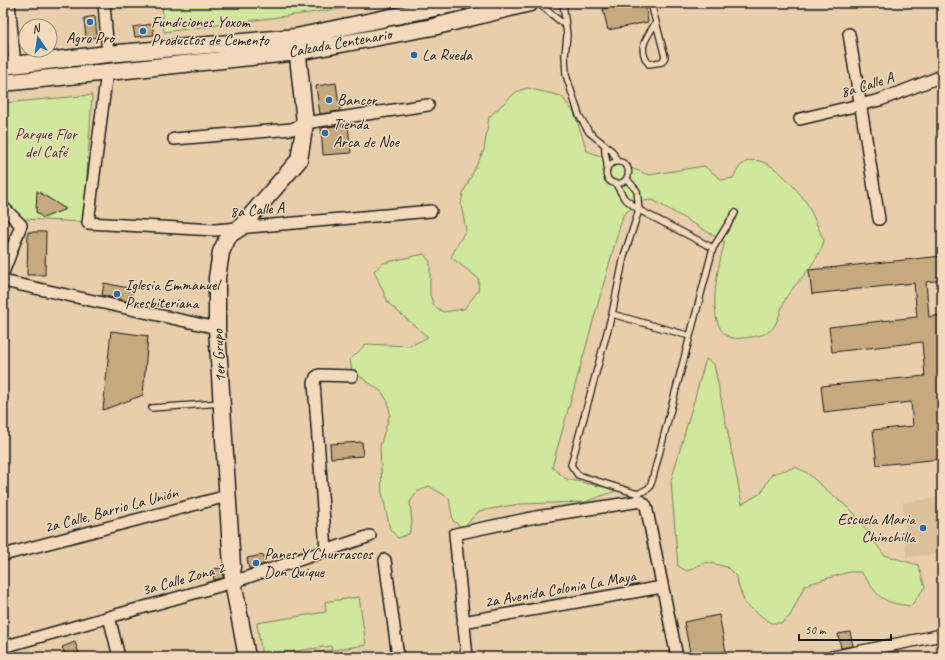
<svg xmlns="http://www.w3.org/2000/svg" width="945" height="660" viewBox="0 0 945 660" font-family="Caveat,sans-serif">
<style>
.built{fill:#dac09b}
.green{fill:#d0e89d;stroke:#76825c}
.building{fill:#c5aa7f;stroke:#1c1c1c}
.lines{fill:none;stroke-linecap:round;stroke-linejoin:round}
.lane-casing{stroke:#1c1c1c;stroke-width:8}
.street-casing{stroke:#1c1c1c;stroke-width:14}
.secondary-casing{stroke:#1c1c1c;stroke-width:19}
.lane{stroke:#f4d9bb;stroke-width:5.5}
.street{stroke:#f4d9bb;stroke-width:11}
.secondary{stroke:#f4d9bb;stroke-width:16}
.poi-dot{fill:#1f6fb2;stroke:#f4d9bb;stroke-width:1.5}
.labels{text-anchor:middle;dominant-baseline:central;stroke-width:3;stroke-linejoin:round;paint-order:stroke}
.poi-label{font-size:16px;fill:#1c1c1c;stroke:#f4d9bb;text-anchor:start}
.street-label{font-size:16px;fill:#1c1c1c;stroke:#f4d9bb}
.park-label{font-size:16px;fill:#404536;stroke:#f4d9bb}
</style>
<rect width="100%" height="100%" fill="#e9ceab"/>
<filter id="ink" filterUnits="userSpaceOnUse"><feTurbulence type="fractalNoise" baseFrequency=".025" numOctaves="2"/><feDisplacementMap in="SourceGraphic" scale="8" xChannelSelector="R" yChannelSelector="G"/><feConvolveMatrix kernelMatrix="1 2 1 2 8 2 1 2 1" color-interpolation-filters="sRGB"/></filter>
<g filter="url(#ink)">
<!-- built -->
<path class="built" d="M 942,498 L 942,554 L 906,557 L 903,502 Z"/>
<!-- green -->
<path class="green" d="M 162,3 L 365,3 L 347,8 L 164,32 Z
M 527,88 L 561,96 L 574,112 L 587,151 L 649,175 L 704,166 L 722,180 L 733,178 C 737,171 740,163 749,161 C 769,155 796,188 806,202 C 813,214 818,228 824,241 C 818,261 802,277 789,293 C 781,303 780,320 772,329 C 765,336 752,337 743,338 C 699,345 718,264 725,242 L 653,200 L 641,201 L 623,215 L 552,467 L 566,479 L 618,490 L 585,502 L 519,504 L 479,511 L 463,528 L 453,521 L 449,498 L 429,486 L 417,492 L 410,502 L 412,523 L 409,534 L 398,538 L 390,529 L 382,493 L 380,446 L 390,414 L 388,402 L 382,392 L 352,371 L 350,360 L 366,344 L 410,346 L 428,337 L 389,304 L 374,271 L 383,263 L 424,254 L 430,262 L 430,295 L 434,306 L 443,312 L 464,309 L 478,291 L 479,279 L 451,257 L 466,229 L 461,205 L 463,193 L 484,150 L 489,117 L 516,92 Z
M 92,95 L 84,222 L 3,218 L 3,103 Z
M 706,359 L 714,364 L 742,504 L 761,493 L 772,474 L 796,467 L 807,473 L 854,513 L 884,555 L 918,565 L 925,587 L 911,606 C 878,602 880,597 861,572 L 849,572 L 805,585 L 790,616 L 782,623 L 771,623 L 745,604 L 735,575 L 727,567 L 706,562 L 687,571 L 678,566 L 671,481 Z
M 359,597 L 366,645 L 333,650 L 334,657 L 295,657 L 332,650 L 331,646 L 262,656 L 257,623 L 326,612 L 325,602 Z"/>
<!-- building -->
<path class="building" d="M 633,3 L 645,3 L 648,22 L 608,30 L 603,9 Z
M 95,16 L 97,37 L 86,39 L 84,18 Z
M 152,24 L 154,35 L 135,37 L 133,27 Z
M 336,83 L 340,111 L 320,114 L 316,86 Z
M 342,125 L 343,127 L 348,126 L 351,153 L 323,155 L 321,128 Z
M 37,191 L 66,209 L 43,218 L 36,212 Z
M 28,232 L 46,232 L 45,275 L 27,275 Z
M 942,256 L 942,280 L 926,282 L 929,317 L 942,315 L 942,459 L 877,465 L 873,430 L 913,426 L 911,402 L 824,412 L 821,386 L 925,376 L 922,342 L 832,352 L 829,327 L 917,317 L 914,283 L 812,294 L 809,270 Z
M 104,283 L 133,289 L 130,302 L 102,295 Z
M 111,331 L 148,336 L 143,395 L 103,410 Z
M 362,442 L 363,456 L 331,458 L 330,444 Z
M 263,555 L 265,564 L 249,569 L 247,558 Z
M 223,568 L 223,578 L 214,580 L 213,569 Z
M 719,615 L 727,657 L 691,657 L 684,622 Z
M 850,632 L 853,646 L 841,648 L 838,634 Z
M 75,642 L 79,653 L 66,657 L 62,647 Z"/>
<g class="lines">
<defs>
<path id="lane" d="M 538,3 L 566,26
M 563,3 L 567,35 L 565,55 L 566,75 L 579,115 L 589,132 L 612,151 L 617,161
M 651,3 L 665,57 L 662,62 L 649,64 C 637,49 646,38 655,24
M 605,147 C 604,155 607,158 607,165 C 608,169 605,173 607,177 C 611,187 626,185 628,175 C 631,162 616,158 608,166
M 627,179 L 637,191 L 639,210 L 713,248
M 616,184 L 624,198 L 639,210 L 624,256 L 612,314 L 571,465 L 578,475 L 638,494 L 649,488 L 652,481 L 713,248 L 735,213
M 612,314 L 690,336
M 152,408 L 221,403"/>
<path id="street" d="M 9,3 L 15,66
M 104,3 L 108,54
M 849,34 L 879,219
M 107,71 L 88,223 L 215,230 L 431,211
M 800,119 L 880,100 L 942,76
M 174,139 L 292,129 L 305,123 L 428,105
M 3,207 L 21,225 L 3,273
M 3,281 L 217,328
M 326,550 L 314,383 L 316,377 L 319,375 L 352,376
M 3,555 L 227,496
M 385,560 L 398,657
M 109,617 L 119,657
M 463,622 L 662,587
M 3,647 L 233,582 L 370,536
M 467,657 L 455,534 L 536,517 L 641,501 L 646,506 L 677,657
M 832,657 L 942,635"/>
<path id="secondary" d="M 3,66 L 108,54 L 296,37 L 458,3
M 3,83 L 298,52 L 433,27 L 530,3
M 247,657 L 233,582 L 217,328 L 217,278 L 221,252 L 229,235 L 240,228 L 299,160 L 305,123 L 296,37"/>
</defs>
<!-- lane casing -->
<use href="#lane" class="lane-casing"/>
<!-- street casing -->
<use href="#street" class="street-casing"/>
<!-- secondary casing -->
<use href="#secondary" class="secondary-casing"/>
<!-- lane -->
<use href="#lane" class="lane"/>
<!-- street -->
<use href="#street" class="street"/>
<!-- secondary -->
<use href="#secondary" class="secondary"/>
</g>
</g>
<!-- markers -->
<g class="poi-dot">
<circle cx="90" cy="22" r="4"/>
<circle cx="143" cy="31" r="4"/>
<circle cx="414" cy="55" r="4"/>
<circle cx="329" cy="100" r="4"/>
<circle cx="325" cy="133" r="4"/>
<circle cx="117" cy="294" r="4"/>
<circle cx="923" cy="528" r="4"/>
<circle cx="256" cy="563" r="4"/>
</g>
<g class="labels">
<!-- poi labels -->
<g class="poi-label">
<text x="151" y="22">Fundiciones Yoxom<tspan x="151" dy="18">Productos de Cemento</tspan></text>
<text x="90" y="38" text-anchor="middle">Agro Pro</text>
<text x="422" y="55">La Rueda</text>
<text x="337" y="100">Bancor</text>
<text x="333" y="124">Tienda<tspan x="333" dy="18">Arca de Noe</tspan></text>
<text x="125" y="285">Iglesia Emmanuel<tspan x="125" dy="18">Presbiteriana</tspan></text>
<text x="915" y="519" text-anchor="end">Escuela Maria<tspan x="915" dy="18">Chinchilla</tspan></text>
<text x="264" y="554">Panes Y Churrascos<tspan x="264" dy="18">Don Quique</tspan></text>
</g>
<!-- street labels -->
<g class="street-label">
<text transform="translate(340 43) rotate(-10)">Calzada Centenario</text>
<text transform="translate(867 85) rotate(-17)">8a Calle A</text>
<text transform="translate(257 210) rotate(-5)">8a Calle A</text>
<text transform="translate(219 356) rotate(-93)">1er Grupo</text>
<text transform="translate(111 510) rotate(-15)">2a Calle, Barrio La Unión</text>
<text transform="translate(183 579) rotate(-16)">3a Calle Zona 2</text>
<text transform="translate(560 589) rotate(-10)">2a Avenida Colonia La Maya</text>
</g>
<!-- park labels -->
<g class="park-label">
<text x="46" y="134">Parque Flor<tspan x="46" dy="18">del Café</tspan></text>
</g>
</g>
<!-- margin -->
<rect width="945" height="660" fill="none" stroke="#f4d9bb" stroke-width="16"/>
<rect x="8" y="8" width="929" height="644" fill="none" stroke="#1c1c1c" stroke-width="1.5" filter="url(#ink)"/>
<!-- north arrow -->
<g transform="translate(38 38) rotate(347)"><circle r="19" fill="#f4d9bb" stroke="#9e8d7b"/>
<path d="M0-3L7 15L0 10L-7 15Z" fill="#1f6fb2"/>
<text y="-6" font-size="11" font-weight="bold" text-anchor="middle" fill="#1c1c1c">N</text>
</g>
<!-- scale -->
<path d="M799 634v6h92v-6" fill="none" stroke="#1c1c1c" stroke-width="2"/>
<text x="805" y="634" font-size="12" fill="#1c1c1c" stroke="#f4d9bb" stroke-width="3" paint-order="stroke">50 m</text>
</svg>
